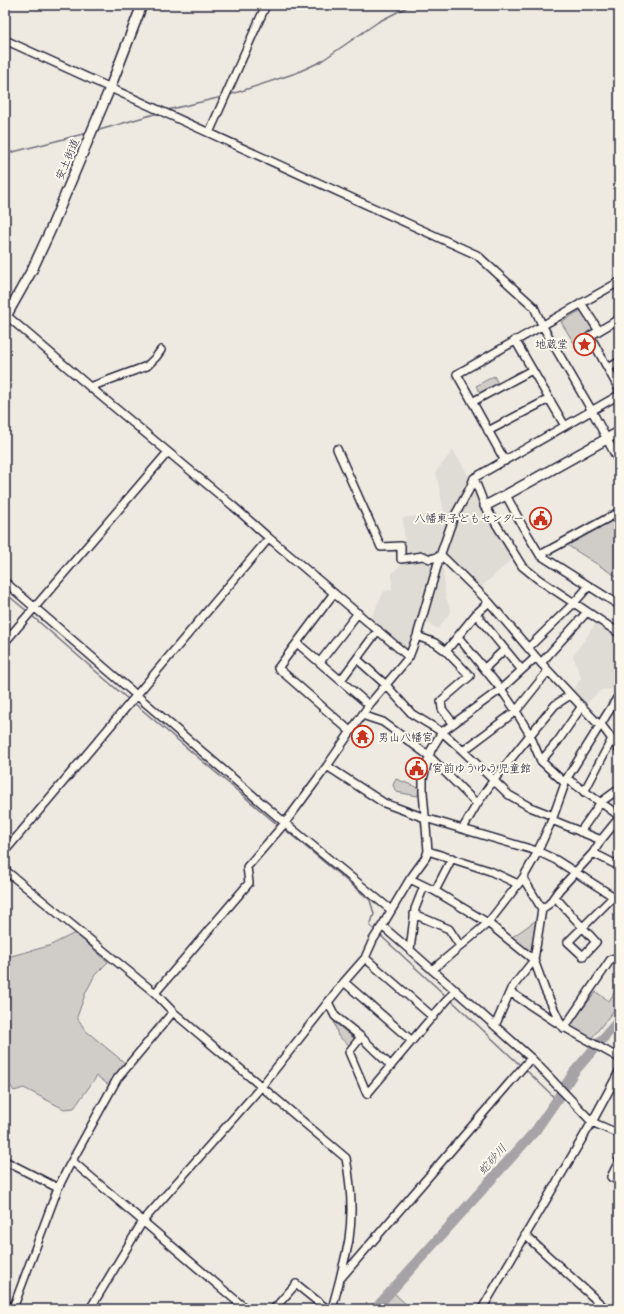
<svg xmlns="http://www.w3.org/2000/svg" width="624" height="1314" viewBox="0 0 624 1314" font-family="Delius,'Klee One',sans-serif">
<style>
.built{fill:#dfdbd5}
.green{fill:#d0cdc9;stroke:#797882}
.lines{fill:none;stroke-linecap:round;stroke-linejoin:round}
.stream{stroke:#716f7c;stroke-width:1.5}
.river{stroke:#a6a3a7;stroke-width:10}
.street-casing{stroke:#22223b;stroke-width:10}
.secondary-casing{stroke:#22223b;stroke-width:12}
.street{stroke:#fbf7ec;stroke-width:7}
.secondary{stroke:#fbf7ec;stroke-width:9}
.labels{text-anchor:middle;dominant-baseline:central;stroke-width:4;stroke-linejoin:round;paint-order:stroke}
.street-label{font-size:11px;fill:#22223b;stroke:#fbf7ec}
.poi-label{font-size:11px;fill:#22223b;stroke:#fbf7ec;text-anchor:end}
.water-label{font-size:12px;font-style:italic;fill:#575666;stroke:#fbf7ec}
</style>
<rect width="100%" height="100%" fill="#eeeae2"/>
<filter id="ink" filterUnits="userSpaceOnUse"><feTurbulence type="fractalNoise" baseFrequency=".025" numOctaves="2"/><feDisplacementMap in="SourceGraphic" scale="8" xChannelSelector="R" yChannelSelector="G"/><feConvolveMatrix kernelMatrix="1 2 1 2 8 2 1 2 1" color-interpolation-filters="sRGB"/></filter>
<g filter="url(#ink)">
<!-- built -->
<path class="built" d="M 453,450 L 473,483 L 437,564 L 407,653 L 371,618 L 384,591 L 392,590 L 392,573 L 406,561 L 403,518 L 444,512 L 436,472 Z
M 477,493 L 512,559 L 479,589 L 447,555 L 447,547 L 454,522 L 473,494 Z
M 443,566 L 445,595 L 451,611 L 438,629 L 426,622 Z
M 597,622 L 619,638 L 619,681 L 615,689 L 601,690 L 586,704 L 573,691 L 581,678 L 573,656 Z"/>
<!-- green -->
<path class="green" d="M 583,309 L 596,330 L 593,335 L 587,339 L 589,344 L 579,349 L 574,343 L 561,322 Z
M 494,376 L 500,388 L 483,397 L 476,386 Z
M 619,517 L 619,578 L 567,545 Z
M 396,779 L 419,788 L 418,796 L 396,792 L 393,785 Z
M 538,919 L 532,955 L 511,938 Z
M 75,933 L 108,962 L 95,975 L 86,992 L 77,1017 L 85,1030 L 126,1064 L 110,1086 L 97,1076 L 74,1108 L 64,1109 L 24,1088 L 14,1091 L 6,1079 L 5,1073 L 5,959 L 11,956 L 49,946 Z
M 619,985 L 619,1004 L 591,1039 L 568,1027 L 596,992 L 609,1001 Z
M 334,1022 L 356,1040 L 350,1046 L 338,1036 Z
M 394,1293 L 411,1309 L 380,1309 Z"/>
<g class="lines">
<!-- stream -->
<path class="stream" d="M 229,95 L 296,73 L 320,62 L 378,22 L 411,5
M 167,110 L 222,97
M 96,131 L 158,113
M 5,159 L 9,153 L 87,133
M 5,593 L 28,612
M 31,615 L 129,700
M 134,703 L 279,826
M 284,829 L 370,900 L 374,914 L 370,926 L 376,931
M 380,935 L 446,996
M 451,1000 L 519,1064
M 526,1070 L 551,1094 L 556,1101"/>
<!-- river -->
<path class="river" d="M 375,1309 L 536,1130 L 556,1101 L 574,1072 L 619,1020"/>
<defs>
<path id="street" d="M 5,40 L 477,255 L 534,307 L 542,325 L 592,411 L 619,462
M 209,133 L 266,5
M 581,303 L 599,331
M 6,315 L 90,387 L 233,506 L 269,538 L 409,657
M 619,319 L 590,336 L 619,389
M 515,340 L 565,426
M 608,368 L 619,362
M 90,387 L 147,366 L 156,357 L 161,350
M 472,402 L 532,370
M 488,431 L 549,399
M 337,449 L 381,547 L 401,546 L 401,559 L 423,556 L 430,559 L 440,556
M 505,461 L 457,374 L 619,282
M 474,478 L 485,506 L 522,566 L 538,579 L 619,633
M 506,495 L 523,527 L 540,555 L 619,605
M 540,555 L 619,512
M 440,556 L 443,557 L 489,602 L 541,663 L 599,725 L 603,727 L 619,749
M 5,582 L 285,823 L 391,910
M 334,593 L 278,668 L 350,731
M 476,614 L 521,669
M 417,636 L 435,643 L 446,651 L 470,676 L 441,701 L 442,709 L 453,723
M 458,637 L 501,689 L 516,711 L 530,735 L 541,761 L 565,783
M 5,642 L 168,452
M 297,643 L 369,705
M 528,648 L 574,603 L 589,586
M 446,651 L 476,614 L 489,602
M 357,659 L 386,685 L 412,714 L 442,732 L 463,751 L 509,795 L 530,807 L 553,816
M 320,662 L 358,613
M 541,663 L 587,612
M 485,668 L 504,650
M 341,680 L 378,630
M 362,715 L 383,722 L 429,756 L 477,804
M 463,751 L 516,711 L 548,671
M 541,761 L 558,741 L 582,706
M 327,766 L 384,803 L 425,818 L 537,851 L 556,860 L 619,900
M 567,778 C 583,792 602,802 619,816
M 584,792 L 612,739
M 619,818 L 601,840 L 593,853 L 559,890 L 549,904 L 542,909 L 534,960 L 545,990 L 562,1026 L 619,1058
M 552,820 L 601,840
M 463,828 L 477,804 L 493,781 L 530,735 L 555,705 L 570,695
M 580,832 L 601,802 L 619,789
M 5,851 L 269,538
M 428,851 L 490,871 L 518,884
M 593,853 L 619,866
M 5,870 L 155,993 L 173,1012 L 346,1158 C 351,1185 353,1212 349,1239 C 347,1252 343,1265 340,1279
M 523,878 L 542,909
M 410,879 L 435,891 L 488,923 L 534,960 L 511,989 L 495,1026
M 435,891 L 452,858
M 555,897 L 596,942 L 583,956 L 568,942 L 614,896
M 414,914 L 449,929 L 460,946
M 382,926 L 410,950 L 531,1058 L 592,1122 L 619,1134
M 410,950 L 415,909 L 424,886
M 365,958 L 433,1017
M 432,970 L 488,923 L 523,878 L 536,855 L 552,820 L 567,778 L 619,695
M 344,982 L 412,1041
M 510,992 L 562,1026
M 155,993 L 249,883 L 247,867 L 285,823 L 327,766 L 369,705 L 409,657 L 417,636 L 440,556 L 453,519 L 470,488 L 474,478 L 619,395
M 328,1002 L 335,1016 L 361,1037 L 391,1066
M 564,1028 L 611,959 L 619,957
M 361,1037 L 349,1052 L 367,1094 L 426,1024 L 456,990
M 5,1161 L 58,1188
M 72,1161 L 246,1309
M 619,1161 L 611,1177 L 619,1181
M 525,1235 L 606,1309
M 11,1309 L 15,1303 L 58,1188 L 68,1168 L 117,1079 L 173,1012
M 90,1309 L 143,1221 L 261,1087 L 344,982 L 365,958 L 373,940 L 382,926 L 410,879 L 426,857 L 428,851 L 423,792 L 423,779 L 431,750 L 442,732 L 501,689 L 536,657
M 274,1309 L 296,1284 L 327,1309
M 332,1309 L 340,1279 L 531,1058
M 482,1309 L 592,1122 L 619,1072"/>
<path id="secondary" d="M 5,318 L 32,270 L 50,231 L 110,88 L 142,5
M 485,506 L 506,495 L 619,432"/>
</defs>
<!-- street casing -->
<use href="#street" class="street-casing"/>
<!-- secondary casing -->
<use href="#secondary" class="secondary-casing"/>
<!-- street -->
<use href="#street" class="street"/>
<!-- secondary -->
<use href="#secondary" class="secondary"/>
</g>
</g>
<!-- icons -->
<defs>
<symbol id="sight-ring" viewBox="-11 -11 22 22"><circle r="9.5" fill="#fbf7ec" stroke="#c8321e" stroke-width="1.5"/><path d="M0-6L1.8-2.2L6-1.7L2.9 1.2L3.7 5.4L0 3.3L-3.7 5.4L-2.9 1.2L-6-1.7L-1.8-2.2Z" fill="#c8321e"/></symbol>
<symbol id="civic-ring" viewBox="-11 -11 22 22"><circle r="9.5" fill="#fbf7ec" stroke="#c8321e" stroke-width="1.5"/><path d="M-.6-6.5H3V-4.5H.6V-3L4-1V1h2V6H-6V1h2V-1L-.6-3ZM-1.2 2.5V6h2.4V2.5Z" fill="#c8321e"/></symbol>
<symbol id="temple-ring" viewBox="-11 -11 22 22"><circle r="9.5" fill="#fbf7ec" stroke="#c8321e" stroke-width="1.5"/><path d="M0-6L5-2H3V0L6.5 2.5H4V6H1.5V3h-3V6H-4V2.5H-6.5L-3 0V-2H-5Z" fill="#c8321e"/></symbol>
</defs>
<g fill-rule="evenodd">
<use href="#sight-ring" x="572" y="332" width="25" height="25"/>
<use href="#civic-ring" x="528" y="506" width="25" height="25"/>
<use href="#temple-ring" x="350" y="724" width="25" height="25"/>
<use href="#civic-ring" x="404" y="756" width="25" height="25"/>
</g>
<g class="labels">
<!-- street labels -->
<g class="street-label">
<text transform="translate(67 159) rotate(-67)">安土街道</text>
</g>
<!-- poi labels -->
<g class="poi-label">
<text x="568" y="344">地蔵堂</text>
<text x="524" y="518">八幡東子どもセンター</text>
<text x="378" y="737" text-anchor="start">男山八幡宮</text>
<text x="432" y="768" text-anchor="start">宮前ゆうゆう児童館</text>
</g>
<!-- water labels -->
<g class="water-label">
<text transform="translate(492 1159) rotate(-48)">蛇砂川</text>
</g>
</g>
<!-- margin -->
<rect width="624" height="1314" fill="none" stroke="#fbf7ec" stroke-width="20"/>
<rect x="10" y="10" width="604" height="1294" fill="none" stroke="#22223b" stroke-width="1.5" filter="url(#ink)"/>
</svg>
